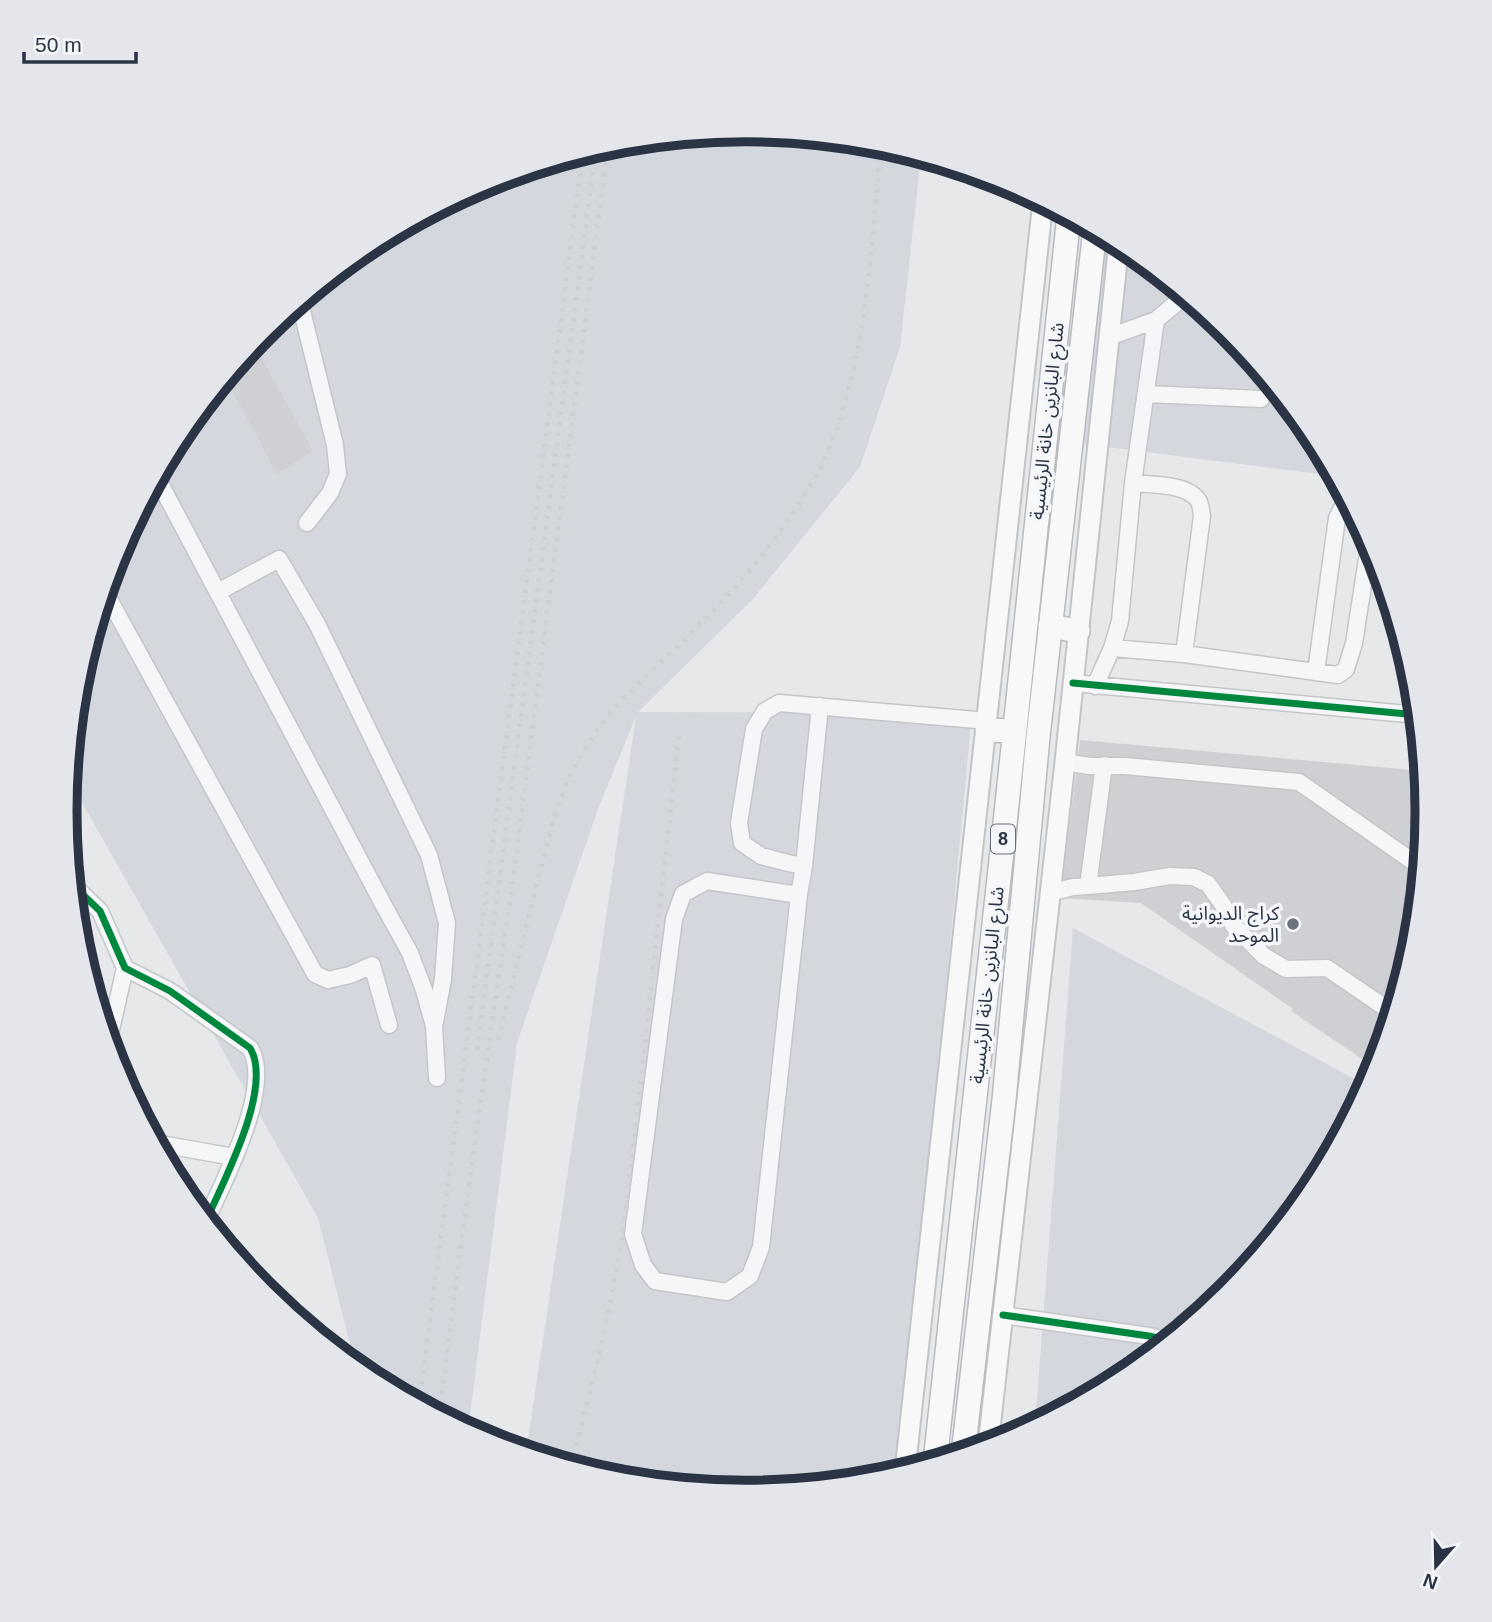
<svg xmlns="http://www.w3.org/2000/svg" width="1492" height="1622" viewBox="0 0 1492 1622" font-family="Helvetica,'Noto Sans Arabic',sans-serif">
<style>
.built{fill:#d4d7dd}
.building{fill:#ced0d3}
.lines{fill:none;stroke-linecap:round;stroke-linejoin:round}
.minor-casing{stroke:#c4c6c8;stroke-width:19}
.major-casing{stroke:#c2c5c8;stroke-width:23}
.highway-casing{stroke:#b8bbbf;stroke-width:26}
.minor{stroke:#f5f6f7;stroke-width:16}
.major{stroke:#f8f8f8;stroke-width:19}
.highway{stroke:#f8f8f8;stroke-width:23}
.rail{stroke:#cecfd2;stroke-width:4.5;stroke-dasharray:3.5 7;stroke-linecap:butt}
.cycleway-casing{stroke:#f4f6f9;stroke-width:11}
.cycleway{stroke:#00873e;stroke-width:7}
.poi-dot{fill:#6c737f;stroke:#f4f6f9;stroke-width:2.5}
.labels{text-anchor:middle;dominant-baseline:central;stroke-width:7;stroke-linejoin:round;paint-order:stroke}
.shield{fill:#f4f6f9;stroke:#676e7b;stroke-width:2}
.shield-label{font-size:18px;font-weight:bold;fill:#2b3445}
.street-label{font-size:19px;fill:#2b3445;stroke:#f4f6f9}
.poi-label{font-size:19px;fill:#2b3445;stroke:#f4f6f9;text-anchor:end}
.rim{fill:none;stroke:#2b3445;stroke-width:9}
</style>
<rect width="100%" height="100%" fill="#e6e8ea"/>
<!-- built -->
<path class="built" d="M 746,130 L 879,143 L 921,156 L 900,347 L 860,467 L 752,600 L 638,712 L 972,713 L 900,1473 L 878,1479 L 746,1492 L 613,1479 L 526,1453 L 636,716 L 598,809 L 517,1043 L 468,1431 L 367,1377 L 356,1368 L 318,1218 L 68,778 L 78,678 L 117,550 L 180,432 L 265,329 L 368,244 L 486,181 L 555,161 L 576,163 L 578,154 L 613,143 Z
M 1102,233 L 1125,245 L 1228,330 L 1313,433 L 1335,476 L 1083,444 Z
M 1073,928 L 1368,1086 L 1312,1190 L 1227,1293 L 1124,1378 L 1035,1425 Z"/>
<!-- building -->
<path class="building" d="M 253,343 L 313,451 L 277,474 L 225,377 Z
M 1080,740 L 1423,771 L 1427,811 L 1414,944 L 1377,1067 L 1363,1058 L 1362,1059 L 1291,1011 L 1293,1009 L 1141,903 L 1061,898 Z"/>
<g class="lines">
<defs>
<path id="minor" d="M 301,299 L 300,303 L 335,445 L 338,474 L 330,493 L 307,523
M 1109,337 L 1156,320 L 1186,295
M 1146,394 L 1261,399
M 156,476 L 383,904 L 410,953 L 424,990 L 434,1026 L 437,1078
M 1133,483 C 1151,485 1186,483 1198,500 C 1201,504 1201,511 1202,516 L 1184,654
M 104,590 L 315,974 L 328,980 L 350,975 L 372,965 L 389,1025
M 218,592 L 279,559 L 317,624 L 429,855 L 447,923 L 443,979 L 435,1022
M 1112,648 L 1184,654 L 1338,675 L 1346,669 L 1354,643 L 1370,540
M 1316,672 L 1337,518 L 1344,504 L 1350,502
M 1073,683 L 1418,715
M 1095,686 L 1112,648 L 1120,621 L 1133,483 L 1156,320
M 1065,762 L 1089,766 L 1125,766 L 1299,782 L 1422,868
M 804,866 L 820,706
M 1088,886 L 1134,882 L 1170,876 L 1194,877 L 1208,884 L 1223,905 L 1233,925 L 1264,956 L 1286,969 L 1327,968 L 1393,1013
M 72,890 L 79,891 L 100,911 L 125,968 L 170,991 L 250,1048 C 274,1087 223,1182 206,1221
M 1050,893 L 1073,887 L 1088,886 L 1104,765
M 799,895 L 707,881 L 683,894 L 674,919 L 633,1234 L 643,1265 L 655,1281 L 727,1292 L 750,1276 L 761,1247 L 799,895 L 804,866 L 788,863 L 761,856 L 742,843 L 739,823 L 754,729 L 765,711 L 779,703 L 988,721
M 108,1043 L 125,968
M 1375,1060 L 1382,1049
M 155,1143 L 234,1157
M 1003,1315 L 1149,1336 L 1169,1341"/>
<path id="major" d="M 988,1446 L 1065,762 L 1119,242
M 905,1471 L 1043,201"/>
<path id="highway" d="M 1050,626 L 1078,631
M 987,730 L 1014,731
M 963,1454 L 1004,1100 L 1038,737 L 1095,229
M 935,1462 L 1003,842 L 1069,215"/>
</defs>
<!-- minor casing -->
<use href="#minor" class="minor-casing"/>
<!-- major casing -->
<use href="#major" class="major-casing"/>
<!-- highway casing -->
<use href="#highway" class="highway-casing"/>
<!-- minor -->
<use href="#minor" class="minor"/>
<!-- major -->
<use href="#major" class="major"/>
<!-- highway -->
<use href="#highway" class="highway"/>
<!-- rail -->
<path class="rail" d="M 498,1040 L 551,828 C 558,806 565,784 576,764 C 587,744 603,720 619,703 C 642,679 668,657 691,633 C 720,604 748,574 772,542 C 787,522 802,501 814,480 C 867,381 870,253 881,144
M 477,1050 L 596,148
M 419,1405 L 583,152
M 439,1415 L 471,1169 L 513,879 L 608,145
M 571,1466 C 593,1382 614,1298 626,1211 L 679,735"/>
<defs>
<path id="cycleway" d="M 1073,683 L 1418,715
M 72,890 L 79,891 L 100,911 L 125,968 L 170,991 L 250,1048 C 274,1087 223,1182 206,1221
M 1003,1315 L 1149,1336 L 1169,1341"/>
</defs>
<!-- cycleway casing -->
<use href="#cycleway" class="cycleway-casing"/>
<!-- cycleway -->
<use href="#cycleway" class="cycleway"/>
</g>
<!-- markers -->
<circle class="poi-dot" cx="1293" cy="924" r="7"/>
<g class="labels">
<!-- shield labels -->
<rect class="shield" x="991" y="824.5" width="24" height="29" rx="5"/>
<g class="shield-label">
<text x="1003" y="839">8</text>
</g>
<!-- street labels -->
<g class="street-label">
<text transform="translate(1047 421) rotate(-84)">شارع البانزين خانة الرئيسية</text>
<text transform="translate(987 985) rotate(-84)">شارع البانزين خانة الرئيسية</text>
</g>
<!-- poi labels -->
<g class="poi-label">
<text x="1279" y="913">كراج الديوانية<tspan x="1279" dy="22">الموحد</tspan></text>
</g>
</g>
<!-- crop -->
<path d="M0 0H1492V1622H0ZM77 811a669 669 0 1 1 1338 0a669 669 0 1 1-1338 0Z" fill="#e4e6eb" fill-rule="evenodd"/>
<path class="rim" d="M77 811a669 669 0 1 1 1338 0a669 669 0 1 1-1338 0Z"/>
<!-- north arrow -->
<g transform="translate(1436 1566) rotate(200)" stroke="#f4f6f9" stroke-width="5" paint-order="stroke">
<path d="M0-5L12 26L0 18L-12 26Z" fill="#2b3445"/>
<text y="-10" font-size="19" font-weight="bold" text-anchor="middle" fill="#2b3445">N</text>
</g>
<!-- scale -->
<path d="M24 52v10h112v-10" fill="none" stroke="#2b3445" stroke-width="3.5"/>
<text x="35" y="52" font-size="21" fill="#2b3445" stroke="#f4f6f9" stroke-width="5" paint-order="stroke">50 m</text>
</svg>
